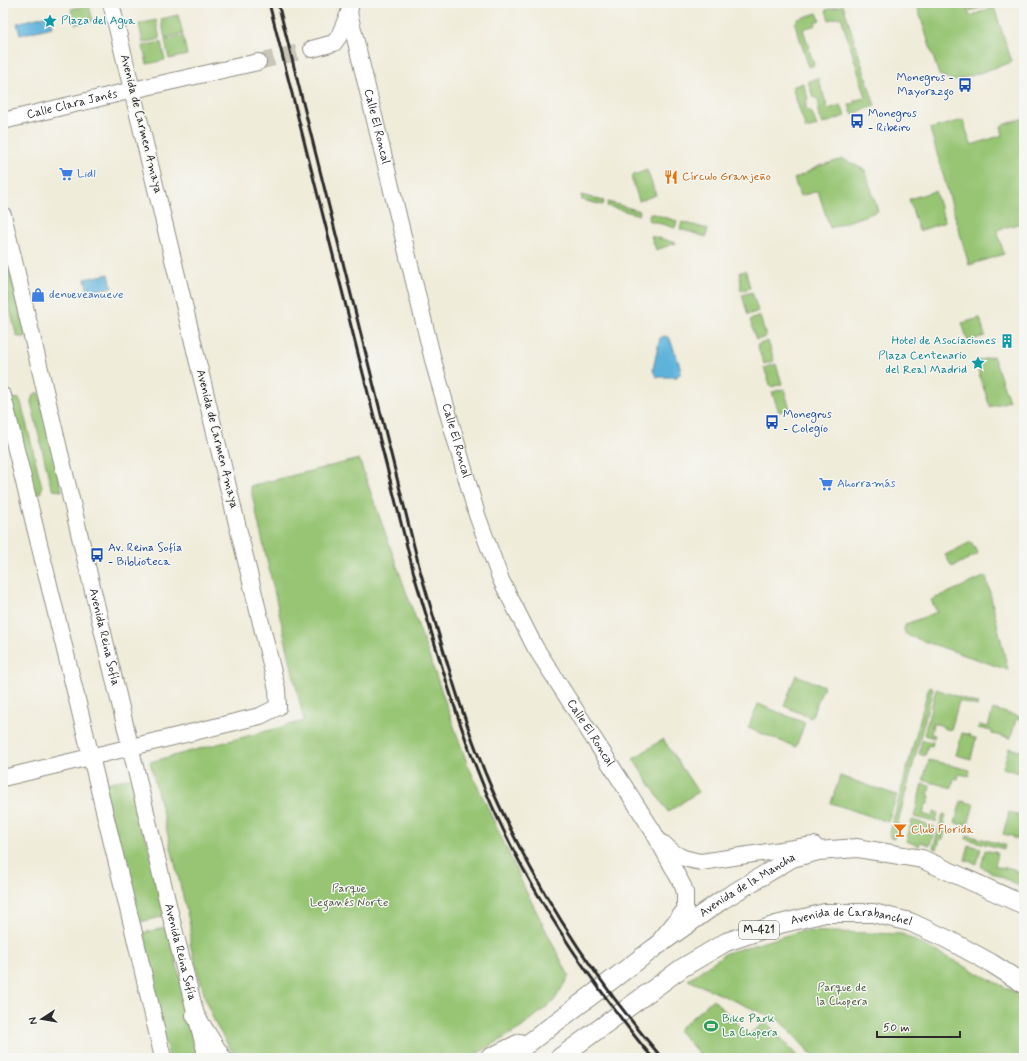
<svg xmlns="http://www.w3.org/2000/svg" width="1027" height="1061" viewBox="0 0 1027 1061" font-family="Mynerve,sans-serif">
<style>
.green{fill:#97c573;stroke:#61784f}
.water{fill:#5fb3db;stroke:#456f83}
.lines{fill:none;stroke-linecap:round;stroke-linejoin:round}
.secondary-tunnel{stroke:#c9c5b7;stroke-width:16;stroke-dasharray:16 8;stroke-linecap:butt}
.secondary-casing{stroke:#8e8c82;stroke-width:18}
.primary-casing{stroke:#8e8c82;stroke-width:20}
.secondary{stroke:#fff;stroke-width:16}
.primary{stroke:#fff;stroke-width:18}
.rail{stroke:#2b2b2b;stroke-width:3}
.labels{text-anchor:middle;dominant-baseline:central;stroke-width:3;stroke-linejoin:round;paint-order:stroke}
.shield{fill:#f6f6f2;stroke:#686867;stroke-width:1}
.shield-label{font-size:11px;font-weight:bold;fill:#2b2b2b}
.culture-label{font-size:12px;fill:#0d838f;stroke:#f6f6f2;text-anchor:end}
.transit-label{font-size:12px;fill:#164399;stroke:#f6f6f2;text-anchor:start}
.street-label{font-size:12px;fill:#2b2b2b;stroke:#f6f6f2}
.shop-label{font-size:12px;fill:#366cbe;stroke:#f6f6f2;text-anchor:start}
.food-label{font-size:12px;fill:#c56008;stroke:#f6f6f2;text-anchor:start}
.park-label{font-size:12px;fill:#4b5941;stroke:#f6f6f2}
.leisure-label{font-size:12px;fill:#27864d;stroke:#f6f6f2;text-anchor:start}
</style>
<rect width="100%" height="100%" fill="#f6f6f2"/>
<filter id="ink" filterUnits="userSpaceOnUse"><feTurbulence type="fractalNoise" baseFrequency=".025" numOctaves="2"/><feDisplacementMap in="SourceGraphic" scale="8" xChannelSelector="R" yChannelSelector="G"/><feConvolveMatrix kernelMatrix="1 2 1 2 8 2 1 2 1" color-interpolation-filters="sRGB"/></filter>
<filter id="wash" filterUnits="userSpaceOnUse"><feTurbulence type="fractalNoise" baseFrequency=".012" numOctaves="4" result="noise"/><feDisplacementMap in="SourceGraphic" scale="16" xChannelSelector="R" yChannelSelector="G"/><feGaussianBlur stdDeviation="0.9" result="paint"/><feColorMatrix in="noise" values="0 0 0 0 0 0 0 0 0 0 0 0 0 0 0 0 0 1.4 0 .05"/><feComposite in="paint" operator="in"/></filter>
<g filter="url(#wash)">
<rect width="100%" height="100%" fill="#f0ecda"/>
<!-- green -->
<path class="green" d="M 919,3 L 965,3 L 970,16 L 994,7 L 1012,62 L 955,81 L 939,75 L 918,9 Z
M 967,3 L 989,3 L 989,5 L 970,11 Z
M 89,5 L 93,21 L 75,24 L 71,9 Z
M 843,5 L 875,106 L 852,114 L 849,105 L 855,103 L 854,101 L 866,97 L 841,17 L 829,20 L 826,10 Z
M 817,13 L 820,20 L 815,22 L 816,25 L 803,29 L 814,65 L 809,67 L 795,24 L 798,19 Z
M 178,15 L 183,34 L 165,38 L 161,19 Z
M 156,20 L 160,39 L 143,43 L 139,24 Z
M 183,36 L 187,55 L 169,59 L 165,40 Z
M 161,42 L 165,60 L 147,64 L 143,46 Z
M 818,78 L 828,109 L 841,105 L 845,116 L 823,124 C 821,120 818,114 818,111 C 818,104 821,99 813,97 L 808,81 Z
M 803,83 L 808,98 C 804,105 805,110 812,113 L 817,126 L 806,129 L 792,87 Z
M 1024,118 L 1024,222 L 997,230 L 1004,254 L 969,265 L 930,129 L 963,120 L 971,145 L 1003,135 L 1001,126 Z
M 843,159 L 865,170 L 878,211 L 830,228 L 818,191 L 800,196 L 794,179 L 819,166 Z
M 647,170 L 656,195 L 639,201 L 631,176 Z
M 935,191 L 945,222 L 919,231 L 909,199 Z
M 581,195 L 604,201 L 603,205 L 582,200 Z
M 608,202 L 640,211 L 639,215 L 607,206 Z
M 650,213 L 677,221 L 675,228 L 648,220 Z
M 682,222 L 708,229 L 706,237 L 680,229 Z
M 651,236 L 676,243 L 656,250 Z
M 3,241 L 26,337 L 18,337 L 16,334 L 3,280 Z
M 746,271 L 750,288 L 741,291 L 740,272 Z
M 752,292 L 758,311 L 748,315 L 742,295 Z
M 760,316 L 766,337 L 756,340 L 750,320 Z
M 980,318 L 985,336 L 968,341 L 962,323 Z
M 768,341 L 774,361 L 764,364 L 757,345 Z
M 993,356 L 1009,401 L 990,407 L 975,362 Z
M 776,364 L 782,384 L 771,387 L 764,368 Z
M 784,389 L 790,409 L 779,412 L 772,392 Z
M 39,392 L 62,491 L 53,490 L 51,487 L 31,402 C 32,396 33,394 39,392 Z
M 10,398 L 19,399 L 21,402 L 42,487 C 41,493 40,495 34,497 Z
M 359,459 L 467,763 L 527,893 L 569,976 L 554,1001 L 521,1028 L 470,1058 L 236,1058 L 216,1025 L 207,1004 L 190,944 L 190,925 L 150,762 L 304,721 L 250,486 Z
M 971,542 L 978,554 L 952,567 L 945,555 Z
M 986,576 L 1008,670 L 909,636 L 905,633 L 904,629 L 906,624 L 937,612 L 931,600 Z
M 796,675 L 824,686 L 811,718 L 784,706 Z
M 929,686 L 933,688 L 894,838 L 889,836 Z
M 936,689 L 978,704 L 977,706 L 959,701 L 951,730 L 943,728 L 943,726 L 933,723 L 931,734 L 935,735 L 934,738 L 924,735 Z
M 758,704 L 805,723 L 796,747 L 748,728 Z
M 993,709 L 1024,718 L 1024,721 L 1016,719 L 1011,738 L 992,734 L 992,731 L 978,728 L 979,725 L 988,727 Z
M 962,733 L 970,735 L 970,737 L 976,738 L 971,759 L 956,755 Z
M 663,739 L 698,792 L 668,812 L 633,759 Z
M 922,740 L 933,742 L 932,746 L 928,745 L 925,756 L 919,754 Z
M 1009,748 L 1024,752 L 1018,773 L 1003,768 Z
M 929,760 L 970,770 L 969,776 L 959,774 L 958,779 L 954,778 L 952,788 L 923,780 Z
M 840,776 L 897,795 L 888,822 L 831,803 Z
M 132,777 L 165,916 L 136,923 L 103,784 Z
M 922,784 L 930,786 L 928,795 L 930,796 L 928,804 L 926,804 L 923,814 L 933,817 L 934,812 L 938,813 L 936,822 L 914,817 Z
M 961,801 L 974,804 L 968,825 L 964,823 L 964,825 L 955,823 Z
M 1009,812 L 1024,816 L 1024,831 L 1021,840 L 1013,838 L 1013,836 L 1003,834 Z
M 943,814 L 946,815 L 942,830 L 945,831 L 943,839 L 940,839 L 937,849 L 933,848 Z
M 912,820 L 935,827 L 930,845 L 921,842 L 919,846 L 906,841 Z
M 967,835 L 1005,845 L 1004,849 L 966,839 Z
M 969,845 L 981,848 L 977,864 L 965,860 Z
M 985,850 L 998,853 L 995,866 L 1005,869 L 1005,867 L 1014,869 L 1014,871 L 1024,873 L 1024,888 L 981,867 Z
M 168,927 L 199,1058 L 169,1058 L 139,934 Z
M 801,931 L 902,934 L 1024,997 L 1024,1058 L 815,1058 L 780,1021 L 688,980 L 726,953 Z
M 713,999 L 748,1035 L 766,1022 L 799,1058 L 703,1058 L 678,1030 Z"/>
<!-- water -->
<path class="water" d="M 49,15 L 52,27 L 20,35 L 17,23 Z
M 109,274 L 112,287 L 88,292 L 85,279 Z
M 664,336 L 669,337 L 670,339 L 681,369 L 680,374 L 677,377 L 657,377 L 654,373 L 653,369 L 660,338 Z"/>
</g>
<g filter="url(#ink)">
<g class="lines">
<!-- secondary-tunnel -->
<path class="secondary-tunnel" d="M 258,62 L 312,49"/>
<defs>
<g id="secondary">
<path id="s1" d="M 351,3 L 349,13 L 434,364 L 477,515 L 501,580 L 535,647 L 653,831 L 683,886 L 685,893 L 685,910 L 661,939"/>
<path d="M 312,49 L 334,43 L 339,36 L 349,13"/>
<path id="s2" d="M 3,121 L 133,90 L 258,62"/>
<path id="s3" d="M 3,215 L 172,921 L 207,1058"/>
<path d="M 3,396 L 133,929 L 163,1058"/>
<path d="M 3,778 L 260,716 L 278,707 L 277,689 L 111,3"/>
<path d="M 664,844 C 676,857 685,859 701,862 L 814,845"/>
</g>
<g id="primary">
<path d="M 195,1015 L 222,1058"/>
<path d="M 489,1058 L 520,1043"/>
<path id="s4" d="M 509,1058 L 654,948 L 722,900 L 792,858 L 818,851 L 857,848 L 922,859 L 1024,905"/>
<path id="s5" d="M 559,1058 L 652,990 L 682,968 L 726,942 L 776,925 L 825,913 L 873,913 L 910,922 L 947,939 L 991,963 L 1024,984"/>
</g>
</defs>
<!-- secondary casing -->
<use href="#secondary" class="secondary-casing"/>
<!-- primary casing -->
<use href="#primary" class="primary-casing"/>
<!-- secondary -->
<use href="#secondary" class="secondary"/>
<!-- primary -->
<use href="#primary" class="primary"/>
<!-- rail -->
<path class="rail" d="M 269,3 L 415,578 C 434,640 451,702 474,762 C 505,844 550,921 601,991 C 618,1014 634,1037 653,1058
M 278,3 L 421,574 C 444,652 466,734 500,807 C 542,898 597,982 662,1058"/>
</g>
</g>
<!-- icons -->
<defs>
<symbol id="sight-bare" viewBox="-9 -9 18 18"><path d="M0-6L1.8-2.2L6-1.7L2.9 1.2L3.7 5.4L0 3.3L-3.7 5.4L-2.9 1.2L-6-1.7L-1.8-2.2Z" fill="#0f9aa8" stroke="#f6f6f2" stroke-width="2.5" paint-order="stroke"/></symbol>
<symbol id="bus-bare" viewBox="-9 -9 18 18"><path d="M-5-6H5V4H4V6H2V4H-2V6H-4V4H-5ZM-3.5-4V0h7V-4ZM-3.5 1.2v1.5H-2V1.2ZM2 1.2v1.5H3.5V1.2Z" fill="#1a4fb4" stroke="#f6f6f2" stroke-width="2.5" paint-order="stroke"/></symbol>
<symbol id="supermarket-bare" viewBox="-9 -9 18 18"><path d="M-6-5.5h2.5l.6 2H6L4.5 2H-2.5L-4.4-4H-6ZM-1.5 3.2a1.3 1.3 0 1 0 .1 0ZM3 3.2a1.3 1.3 0 1 0 .1 0Z" fill="#3f7fe0" stroke="#f6f6f2" stroke-width="2.5" paint-order="stroke"/></symbol>
<symbol id="restaurant-bare" viewBox="-9 -9 18 18"><path d="M-5-6h1v4h1v-4h1v4h1v-4h1v5L-1.5 .5V6h-2V.5L-5-1ZM5-6V6H3V1.5H1.5Q1.5-4 5-6Z" fill="#e8710a" stroke="#f6f6f2" stroke-width="2.5" paint-order="stroke"/></symbol>
<symbol id="shop-bare" viewBox="-9 -9 18 18"><path d="M-5-2.5h2.3a2.7 3.5 0 0 1 5.4 0H5L5.5 6h-11ZM-1.5-2.5h3a1.5 2.3 0 0 0-3 0Z" fill="#3f7fe0" stroke="#f6f6f2" stroke-width="2.5" paint-order="stroke"/></symbol>
<symbol id="building-bare" viewBox="-9 -9 18 18"><path d="M-4-6H4V6H1V3H-1V6H-4ZM-2.5-4.3h1.7v1.8h-1.7ZM.8-4.3h1.7v1.8H.8ZM-2.5-1h1.7V.8h-1.7ZM.8-1h1.7V.8H.8Z" fill="#0f9aa8" stroke="#f6f6f2" stroke-width="2.5" paint-order="stroke"/></symbol>
<symbol id="bar-bare" viewBox="-9 -9 18 18"><path d="M-6-5H6L.8 .8V4.5H3.5V6h-7V4.5H-.8V.8Z" fill="#e8710a" stroke="#f6f6f2" stroke-width="2.5" paint-order="stroke"/></symbol>
<symbol id="stadium-bare" viewBox="-9 -9 18 18"><path d="M0-5a6.5 5 0 1 0 0 10a6.5 5 0 1 0 0-10ZM-3.5-1.8h7v3.6h-7Z" fill="#2e9e5b" stroke="#f6f6f2" stroke-width="2.5" paint-order="stroke"/></symbol>
</defs>
<g fill-rule="evenodd">
<use href="#sight-bare" x="40" y="11" width="20" height="20"/>
<use href="#bus-bare" x="955" y="75" width="20" height="20"/>
<use href="#bus-bare" x="847" y="111" width="20" height="20"/>
<use href="#supermarket-bare" x="56" y="164" width="20" height="20"/>
<use href="#restaurant-bare" x="661" y="167" width="20" height="20"/>
<use href="#shop-bare" x="28" y="285" width="20" height="20"/>
<use href="#building-bare" x="997" y="331" width="20" height="20"/>
<use href="#sight-bare" x="968" y="353" width="20" height="20"/>
<use href="#bus-bare" x="762" y="412" width="20" height="20"/>
<use href="#supermarket-bare" x="816" y="474" width="20" height="20"/>
<use href="#bus-bare" x="87" y="545" width="20" height="20"/>
<use href="#bar-bare" x="890" y="820" width="20" height="20"/>
<use href="#stadium-bare" x="701" y="1016" width="20" height="20"/>
</g>
<g class="labels">
<!-- shield labels -->
<rect class="shield" x="739" y="921" width="40" height="18" rx="3"/>
<g class="shield-label">
<text x="759" y="930">M-421</text>
</g>
<!-- culture labels -->
<g class="culture-label">
<text x="61" y="21" text-anchor="start">Plaza del Agua</text>
<text x="996" y="341">Hotel de Asociaciones</text>
<text x="967" y="356">Plaza Centenario<tspan x="967" dy="14">del Real Madrid</tspan></text>
</g>
<!-- transit labels -->
<g class="transit-label">
<text x="954" y="78" text-anchor="end">Monegros -<tspan x="954" dy="14">Mayorazgo</tspan></text>
<text x="868" y="114">Monegros<tspan x="868" dy="14">- Ribeiro</tspan></text>
<text x="783" y="415">Monegros<tspan x="783" dy="14">- Colegio</tspan></text>
<text x="108" y="548">Av. Reina Sofía<tspan x="108" dy="14">- Biblioteca</tspan></text>
</g>
<!-- street labels -->
<g class="street-label">
<text stroke="none"><textPath href="#s2" startOffset="71">Calle Clara Janés</textPath></text>
<text transform="translate(141 124) rotate(76)">Avenida de Carmen Amaya</text>
<text stroke="none"><textPath href="#s1" startOffset="127">Calle El Roncal</textPath></text>
<text transform="translate(217 439) rotate(76)">Avenida de Carmen Amaya</text>
<text stroke="none"><textPath href="#s1" startOffset="451">Calle El Roncal</textPath></text>
<text stroke="none"><textPath href="#s3" startOffset="434">Avenida Reina Sofía</textPath></text>
<text stroke="none"><textPath href="#s1" startOffset="775">Calle El Roncal</textPath></text>
<text stroke="none"><textPath href="#s4" startOffset="295">Avenida de la Mancha</textPath></text>
<text stroke="none"><textPath href="#s5" startOffset="333">Avenida de Carabanchel</textPath></text>
<text stroke="none"><textPath href="#s3" startOffset="758">Avenida Reina Sofía</textPath></text>
</g>
<!-- shop labels -->
<g class="shop-label">
<text x="77" y="174">Lidl</text>
<text x="49" y="295">denueveanueve</text>
<text x="837" y="484">Ahorramás</text>
</g>
<!-- food labels -->
<g class="food-label">
<text x="682" y="177">Círculo Granjeño</text>
<text x="911" y="830">Club Florida</text>
</g>
<!-- park labels -->
<g class="park-label">
<text x="349" y="889">Parque<tspan x="349" dy="14">Leganés Norte</tspan></text>
<text x="842" y="988">Parque de<tspan x="842" dy="14">la Chopera</tspan></text>
</g>
<!-- leisure labels -->
<g class="leisure-label">
<text x="722" y="1019">Bike Park<tspan x="722" dy="14">La Chopera</tspan></text>
</g>
</g>
<!-- margin -->
<rect width="1027" height="1061" fill="none" stroke="#f6f6f2" stroke-width="16"/>
<!-- north arrow -->
<g transform="translate(42 1019) rotate(258)" stroke="#f6f6f2" stroke-width="3" paint-order="stroke">
<path d="M0-3L7 15L0 10L-7 15Z" fill="#2b2b2b"/>
<text y="-6" font-size="11" font-weight="bold" text-anchor="middle" fill="#2b2b2b">N</text>
</g>
<!-- scale -->
<path d="M877 1031v6h83v-6" fill="none" stroke="#2b2b2b" stroke-width="2"/>
<text x="883" y="1031" font-size="12" fill="#2b2b2b" stroke="#f6f6f2" stroke-width="3" paint-order="stroke">50 m</text>
</svg>
